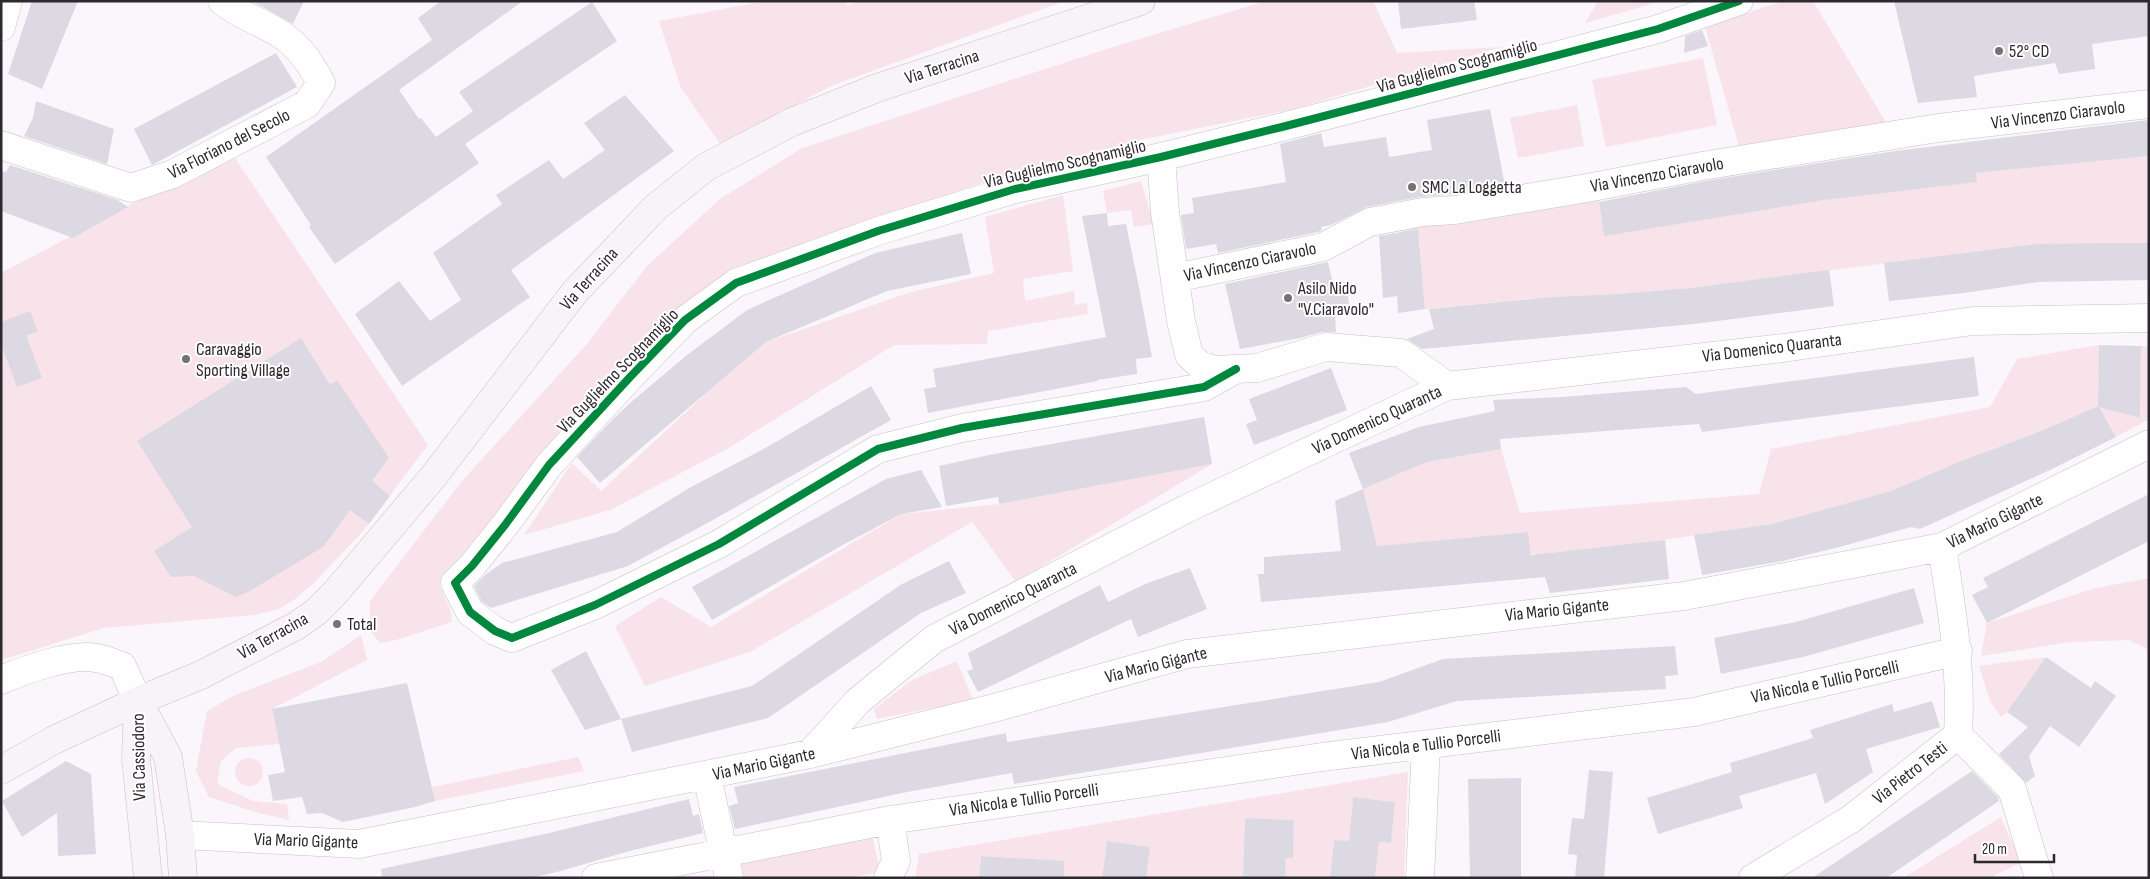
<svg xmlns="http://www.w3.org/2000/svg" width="2150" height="879" viewBox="0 0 2150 879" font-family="'Sofia Sans Condensed',sans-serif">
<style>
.green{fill:#f8e3ea}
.building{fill:#dcd9e3}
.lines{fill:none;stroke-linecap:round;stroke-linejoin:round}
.minor-casing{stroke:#c5c1c6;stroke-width:29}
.major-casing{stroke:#c9bfc7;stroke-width:29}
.minor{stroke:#fefefe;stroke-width:28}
.major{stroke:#f8f3f7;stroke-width:28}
.cycleway-casing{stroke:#fff;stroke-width:11}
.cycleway{stroke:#00873e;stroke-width:8}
.poi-dot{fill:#757176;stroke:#fff;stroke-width:2}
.labels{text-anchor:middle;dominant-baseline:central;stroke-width:4;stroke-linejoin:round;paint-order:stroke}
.poi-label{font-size:18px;fill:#2d292e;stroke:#fff;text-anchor:start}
.street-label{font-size:18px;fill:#2d292e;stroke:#fff}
</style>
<rect width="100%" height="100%" fill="#faf6fb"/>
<!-- green -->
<path class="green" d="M 765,1 L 845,1 L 847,5 L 861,1 L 1065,1 L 831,86 L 721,145 L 681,88 L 659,21 Z
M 1266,1 L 1373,1 L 1397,53 L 1502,47 L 1293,109 L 1140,140 L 1012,173 L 762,258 L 665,322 L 520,484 L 439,584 L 450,609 L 452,622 L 396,640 L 380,643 L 370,631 L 370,601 L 461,482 L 586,345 L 647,266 L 720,199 L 802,148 L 1116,46 Z
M 1598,1 L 1662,1 L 1585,23 Z
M 1783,1 L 1813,1 L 1887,124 L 1740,150 L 1705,27 Z
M 1703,58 L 1717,125 L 1606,147 L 1592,80 Z
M 1577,105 L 1584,146 L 1518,158 L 1510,118 Z
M 231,152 L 428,445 L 364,530 L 314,583 L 295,599 L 279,609 L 254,615 L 104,628 L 1,660 L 1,273 Z
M 2149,156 L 2149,243 L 2037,244 L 1690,288 L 1617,294 L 1550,297 L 1425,309 L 1419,237 L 1402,240 L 1401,226 L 1598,197 L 1604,235 L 1976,173 Z
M 1141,181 L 1154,224 L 1134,227 L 1131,210 L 1107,213 L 1103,191 Z
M 1063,195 L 1073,271 L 1023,279 L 1025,301 L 1074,291 L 1075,305 L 1087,303 L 1088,314 L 988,331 L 987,344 L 894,345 L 727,449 L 610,510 L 524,535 L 572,463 L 601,491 L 713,387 L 766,342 L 911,292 L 994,273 L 985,217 Z
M 2099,345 L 2098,406 L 2140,418 L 2141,346 L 2149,346 L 2149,419 L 2116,437 L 2098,406 L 2034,434 L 1961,461 L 1891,491 L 1772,524 L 1636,544 L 1539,554 L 1531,553 L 1528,532 L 1377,546 L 1363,489 L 1427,462 L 1501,449 L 1520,513 L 1759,494 L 1771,449 L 1990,407 L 2017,359 Z
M 1212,464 L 1016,582 L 972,522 L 750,652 L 645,686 L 615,626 L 661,597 L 711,627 L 901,514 L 999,504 Z
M 2149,578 L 2149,650 L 2129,640 L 2070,642 L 1981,656 L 1987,623 L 2096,588 Z
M 361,635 L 367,660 L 272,709 L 279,744 L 236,748 L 221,761 L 217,784 L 253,801 L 287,804 L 289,820 L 255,812 L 209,797 L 196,771 L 207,711 L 235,695 L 321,662 Z
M 2046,657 L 2007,712 L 2001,717 L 1990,701 L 1979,666 Z
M 957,661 L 973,700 L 877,719 L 874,709 L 912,680 Z
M 578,757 L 584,771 L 435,801 L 432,787 Z
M235 772a14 14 0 1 1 28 0a14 14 0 1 1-28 0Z
M 1408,772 L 1404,878 L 1375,878 L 1379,842 L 1391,843 L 1395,802 L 1353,797 L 1349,841 L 1334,840 L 1330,878 L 1285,878 L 1286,858 L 1293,858 L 1294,820 L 1245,818 L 1243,878 L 1146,878 L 1150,847 L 1107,841 L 1102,878 L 1029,878 L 1030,859 L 981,856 L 979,878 L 915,878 L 919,854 Z
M 2001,817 L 2021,863 L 1989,878 L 1903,878 Z
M 873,838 L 880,872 L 848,878 L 744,878 L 741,863 Z"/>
<!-- building -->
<path class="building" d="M 32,1 L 78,1 L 42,89 L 8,74 Z
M 252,1 L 304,1 L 293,24 Z
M 441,1 L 523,1 L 399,90 L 419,119 L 421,118 L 436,137 L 473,111 L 459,92 L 592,2 L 617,41 L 465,144 L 479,163 L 335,264 L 309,227 L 311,225 L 266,157 L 432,40 L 418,18 Z
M 1398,1 L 1474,1 L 1477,20 L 1401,29 Z
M 1894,1 L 2149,1 L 2149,36 L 2092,44 L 2095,69 L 2059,74 L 2055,63 L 1974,76 L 1977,97 L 1918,103 Z
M 1702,30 L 1708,46 L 1684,53 L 1685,36 Z
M 276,53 L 297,87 L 152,165 L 134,129 Z
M 625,95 L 674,151 L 511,270 L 530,297 L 402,386 L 355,314 L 399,281 L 430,321 L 461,300 L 433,253 L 502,204 L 496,195 L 549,160 L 563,179 L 605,150 L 584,123 Z
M 36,101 L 114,129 L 107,164 L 24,136 L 33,118 Z
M 1490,109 L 1505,185 L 1446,195 L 1420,197 L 1367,207 L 1331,225 L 1321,227 L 1322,230 L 1318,232 L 1218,253 L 1216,244 L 1186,249 L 1181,215 L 1194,213 L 1192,198 L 1286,182 L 1280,144 L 1321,133 L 1324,147 L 1386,137 L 1389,157 L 1432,150 L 1427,120 Z
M 2149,120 L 2149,156 L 1976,173 L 1977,182 L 1824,200 L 1604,236 L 1599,202 L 1705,181 L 1895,151 Z
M 10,165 L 118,200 L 128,207 L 73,238 L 1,211 L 1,171 L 6,172 Z
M 1107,213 L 1108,226 L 1126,224 L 1139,287 L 1152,357 L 1136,359 L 1137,374 L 1097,380 L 1098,381 L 928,413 L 924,389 L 936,387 L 933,369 L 1106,337 L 1082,216 Z
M 1418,229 L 1425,309 L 1398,313 L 1397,296 L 1383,298 L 1379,236 Z
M 962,233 L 971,274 L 887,291 L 766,342 L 600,483 L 577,457 L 613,419 L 630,403 L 687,355 L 747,310 L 875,253 Z
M 2102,243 L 2149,243 L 2149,280 L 2038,282 L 1964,293 L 1889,301 L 1884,263 L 2037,244 Z
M 1328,262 L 1333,284 L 1345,282 L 1351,313 L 1335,316 L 1336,332 L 1322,332 L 1300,338 L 1240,349 L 1225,284 Z
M 1829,270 L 1834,306 L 1694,324 L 1422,349 L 1407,339 L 1434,329 L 1429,309 L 1551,297 L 1617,294 L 1690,288 Z
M 30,311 L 38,332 L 26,335 L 42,378 L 17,387 L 1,344 L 1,322 Z
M 301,338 L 330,385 L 337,380 L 389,458 L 372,481 L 390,496 L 369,524 L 350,510 L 323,547 L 248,592 L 236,597 L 194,576 L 171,577 L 154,551 L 192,527 L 137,441 Z
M 2099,345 L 2141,346 L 2140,418 L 2099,407 L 2116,437 L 2050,470 L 1920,529 L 1911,527 L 1843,546 L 1783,561 L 1702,575 L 1694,535 L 1772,524 L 1891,491 L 1961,461 L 2034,434 L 2098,406 Z
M 1974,357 L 1979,396 L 1702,432 L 1699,424 L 1500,439 L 1501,449 L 1427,462 L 1363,489 L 1349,453 L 1419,427 L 1495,411 L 1493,400 L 1562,397 L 1686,387 L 1696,394 Z
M 1331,368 L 1347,410 L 1254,445 L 1246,424 L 1257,420 L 1249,399 Z
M 871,386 L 891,420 L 711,521 L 628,566 L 491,608 L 482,602 L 474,586 L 485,575 L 502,563 L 617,532 L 691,487 L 769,446 Z
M 1204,417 L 1212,464 L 999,504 L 998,497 L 946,506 L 939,466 L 989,455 Z
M 921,470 L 942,507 L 901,514 L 839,547 L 712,620 L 692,587 L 886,479 Z
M 1363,489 L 1377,546 L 1528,532 L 1531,555 L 1665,540 L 1669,579 L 1550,593 L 1545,577 L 1261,602 L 1258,574 L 1264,574 L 1264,557 L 1341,551 L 1335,501 Z
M 2149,494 L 2149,541 L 1987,623 L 1972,595 L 1988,587 L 1983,578 Z
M 949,561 L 966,593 L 921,613 L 768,718 L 632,752 L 621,719 L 752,686 L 902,584 Z
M 1190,568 L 1207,609 L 1138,637 L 1131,619 L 978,692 L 967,671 L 973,669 L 968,653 L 1100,585 L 1108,602 L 1145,584 Z
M 1914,588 L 1924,623 L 1803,657 L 1721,674 L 1714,638 L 1796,622 Z
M 1675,646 L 1678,675 L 1665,676 L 1666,689 L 1457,701 L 1388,722 L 1014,784 L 1012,773 L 902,793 L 735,829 L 729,806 L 738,803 L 734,787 L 1006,733 L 1007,742 L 1379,682 L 1443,659 Z
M 586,651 L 621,719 L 585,730 L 551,670 Z
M 2046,657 L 2091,688 L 2095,681 L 2116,696 L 2079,747 L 2050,726 L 2029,756 L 2035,776 L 2026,783 L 1999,754 L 2028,727 L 2007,712 Z
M 407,683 L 435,801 L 415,807 L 343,822 L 322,813 L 307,814 L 302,797 L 273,801 L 268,775 L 285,772 L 272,709 Z
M 1932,701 L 1940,727 L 1866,749 L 1873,772 L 1825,804 L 1816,773 L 1739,796 L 1743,808 L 1658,834 L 1647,798 L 1732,772 L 1730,763 L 1813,738 L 1810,730 L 1892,704 L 1894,712 Z
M 66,761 L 91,774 L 96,854 L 58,856 L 57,813 L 22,837 L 2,801 Z
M 1589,770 L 1613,772 L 1604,878 L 1575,878 L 1577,855 L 1568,854 L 1572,818 L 1584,819 Z
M 1972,771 L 1998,797 L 1999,801 L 1886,878 L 1812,878 Z
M 1521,778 L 1521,878 L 1470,878 L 1468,779 Z
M 1353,797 L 1395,802 L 1391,843 L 1379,842 L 1375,878 L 1330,878 L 1334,840 L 1349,841 Z
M 689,799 L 693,816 L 699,814 L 703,833 L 626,852 L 557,872 L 529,878 L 382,878 L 381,869 L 549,833 Z
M 1245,818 L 1294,820 L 1293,858 L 1286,858 L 1285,878 L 1243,878 Z
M 1107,841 L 1150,847 L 1146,878 L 1102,878 Z
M 981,856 L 1064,861 L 1064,878 L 979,878 Z"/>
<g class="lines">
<defs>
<path id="minor" d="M 1,27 L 8,1
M 1,145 L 131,188 L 173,174 L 307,104 L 321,83 C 312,66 302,50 286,38 C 267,23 241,17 222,1
M 1161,157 L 1165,212 L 1181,321 L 1189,355 L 1200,365 L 1215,370 L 1257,368 L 1326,347 L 1401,353 L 1447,386
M 1175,278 L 1323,247 L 1370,222 L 1423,212 L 1455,210 L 1587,188 L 1702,166 L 1938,128 L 2149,104
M 1236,369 L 1204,387 L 962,428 L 878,449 L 719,544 L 595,605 L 512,638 L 495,631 L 470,612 L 455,583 L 472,566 L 505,525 L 549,465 L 631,376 L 685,320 L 736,283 L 878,231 L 1015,189 L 1161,157 L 1282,127 L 1658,29 L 1739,1
M 1,680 C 24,670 71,653 96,658 C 104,659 113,663 122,666 L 138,701
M 1958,735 L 2012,789 L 2039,878
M 810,754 L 858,701 L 934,639 L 1186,509 L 1447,386 L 1783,348 L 1973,321 L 2149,318
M 707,776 L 729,878
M 180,835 L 359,844 L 810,754 L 994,708 L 1187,654 L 1684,596 L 1942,547 L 2149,444
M 596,878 L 890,820 L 1322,757 L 1694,712 L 1958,651
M 888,878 L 896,861 L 890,820
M 1420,878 L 1426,745
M 1753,878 L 1851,819 L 1958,735 C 1962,671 1952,610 1942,547"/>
<path id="major" d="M 138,701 L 168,757 L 180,835 L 183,878
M 138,703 L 136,759 L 148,878
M 1,770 L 54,740 L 138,701 L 201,675 L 296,626 L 316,612 L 335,593 L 433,477 L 574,293 L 656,207 L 706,167 L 792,122 L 877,88 L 1141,1"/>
</defs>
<!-- minor casing -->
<use href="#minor" class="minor-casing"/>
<!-- major casing -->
<use href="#major" class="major-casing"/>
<!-- minor -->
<use href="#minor" class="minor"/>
<!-- major -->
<use href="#major" class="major"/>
<defs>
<path id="cycleway" d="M 1236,369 L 1204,387 L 962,428 L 878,449 L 719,544 L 595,605 L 512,638 L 495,631 L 470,612 L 455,583 L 472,566 L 505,525 L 549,465 L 631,376 L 685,320 L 736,283 L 878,231 L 1015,189 L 1161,157 L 1282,127 L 1658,29 L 1739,1"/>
</defs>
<!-- cycleway casing -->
<use href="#cycleway" class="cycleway-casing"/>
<!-- cycleway -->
<use href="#cycleway" class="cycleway"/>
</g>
<!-- markers -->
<g class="poi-dot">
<circle cx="1999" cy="51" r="5"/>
<circle cx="1412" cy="187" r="5"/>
<circle cx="1288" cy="298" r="5"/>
<circle cx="186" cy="359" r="5"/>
<circle cx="337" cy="624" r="5"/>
</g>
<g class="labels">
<!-- poi labels -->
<g class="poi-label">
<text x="2009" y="51">52° CD</text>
<text x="1422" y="187">SMC La Loggetta</text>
<text x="1298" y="288">Asilo Nido<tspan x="1298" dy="21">"V.Ciaravolo"</tspan></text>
<text x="196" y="349">Caravaggio<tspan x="196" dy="21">Sporting Village</tspan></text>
<text x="347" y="624">Total</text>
</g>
<!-- street labels -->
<g class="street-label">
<text transform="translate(1457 66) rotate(-15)">Via Guglielmo Scognamiglio</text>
<text transform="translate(942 67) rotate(-18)">Via Terracina</text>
<text transform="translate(2058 115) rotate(-7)">Via Vincenzo Ciaravolo</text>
<text transform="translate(229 144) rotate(-27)">Via Floriano del Secolo</text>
<text transform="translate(1065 164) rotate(-13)">Via Guglielmo Scognamiglio</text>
<text transform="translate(1657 175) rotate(-10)">Via Vincenzo Ciaravolo</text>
<text transform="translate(1250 262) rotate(-12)">Via Vincenzo Ciaravolo</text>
<text transform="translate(589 279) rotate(-48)">Via Terracina</text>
<text transform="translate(1772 348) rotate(-7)">Via Domenico Quaranta</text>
<text transform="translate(618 371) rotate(-46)">Via Guglielmo Scognamiglio</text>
<text transform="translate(1377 420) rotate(-25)">Via Domenico Quaranta</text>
<text transform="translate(1995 521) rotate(-26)">Via Mario Gigante</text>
<text transform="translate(1013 599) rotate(-27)">Via Domenico Quaranta</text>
<text transform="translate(1557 610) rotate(-6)">Via Mario Gigante</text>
<text transform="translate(273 636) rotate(-29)">Via Terracina</text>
<text transform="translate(1156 665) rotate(-14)">Via Mario Gigante</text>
<text transform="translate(1825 682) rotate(-12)">Via Nicola e Tullio Porcelli</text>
<text transform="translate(1426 745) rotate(-7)">Via Nicola e Tullio Porcelli</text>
<text transform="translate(139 757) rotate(-91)">Via Cassiodoro</text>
<text transform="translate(764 764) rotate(-12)">Via Mario Gigante</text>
<text transform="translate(1910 773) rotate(-38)">Via Pietro Testi</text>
<text transform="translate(1024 800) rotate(-8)">Via Nicola e Tullio Porcelli</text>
<text transform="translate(306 841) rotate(2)">Via Mario Gigante</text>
</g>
</g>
<!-- border -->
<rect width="2150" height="879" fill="none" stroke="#2d292e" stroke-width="5"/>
<!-- scale -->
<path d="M1975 854v8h79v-8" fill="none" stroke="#2d292e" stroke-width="2.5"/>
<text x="1982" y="854" font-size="15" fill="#2d292e" stroke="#ffffff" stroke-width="4" paint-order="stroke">20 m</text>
</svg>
